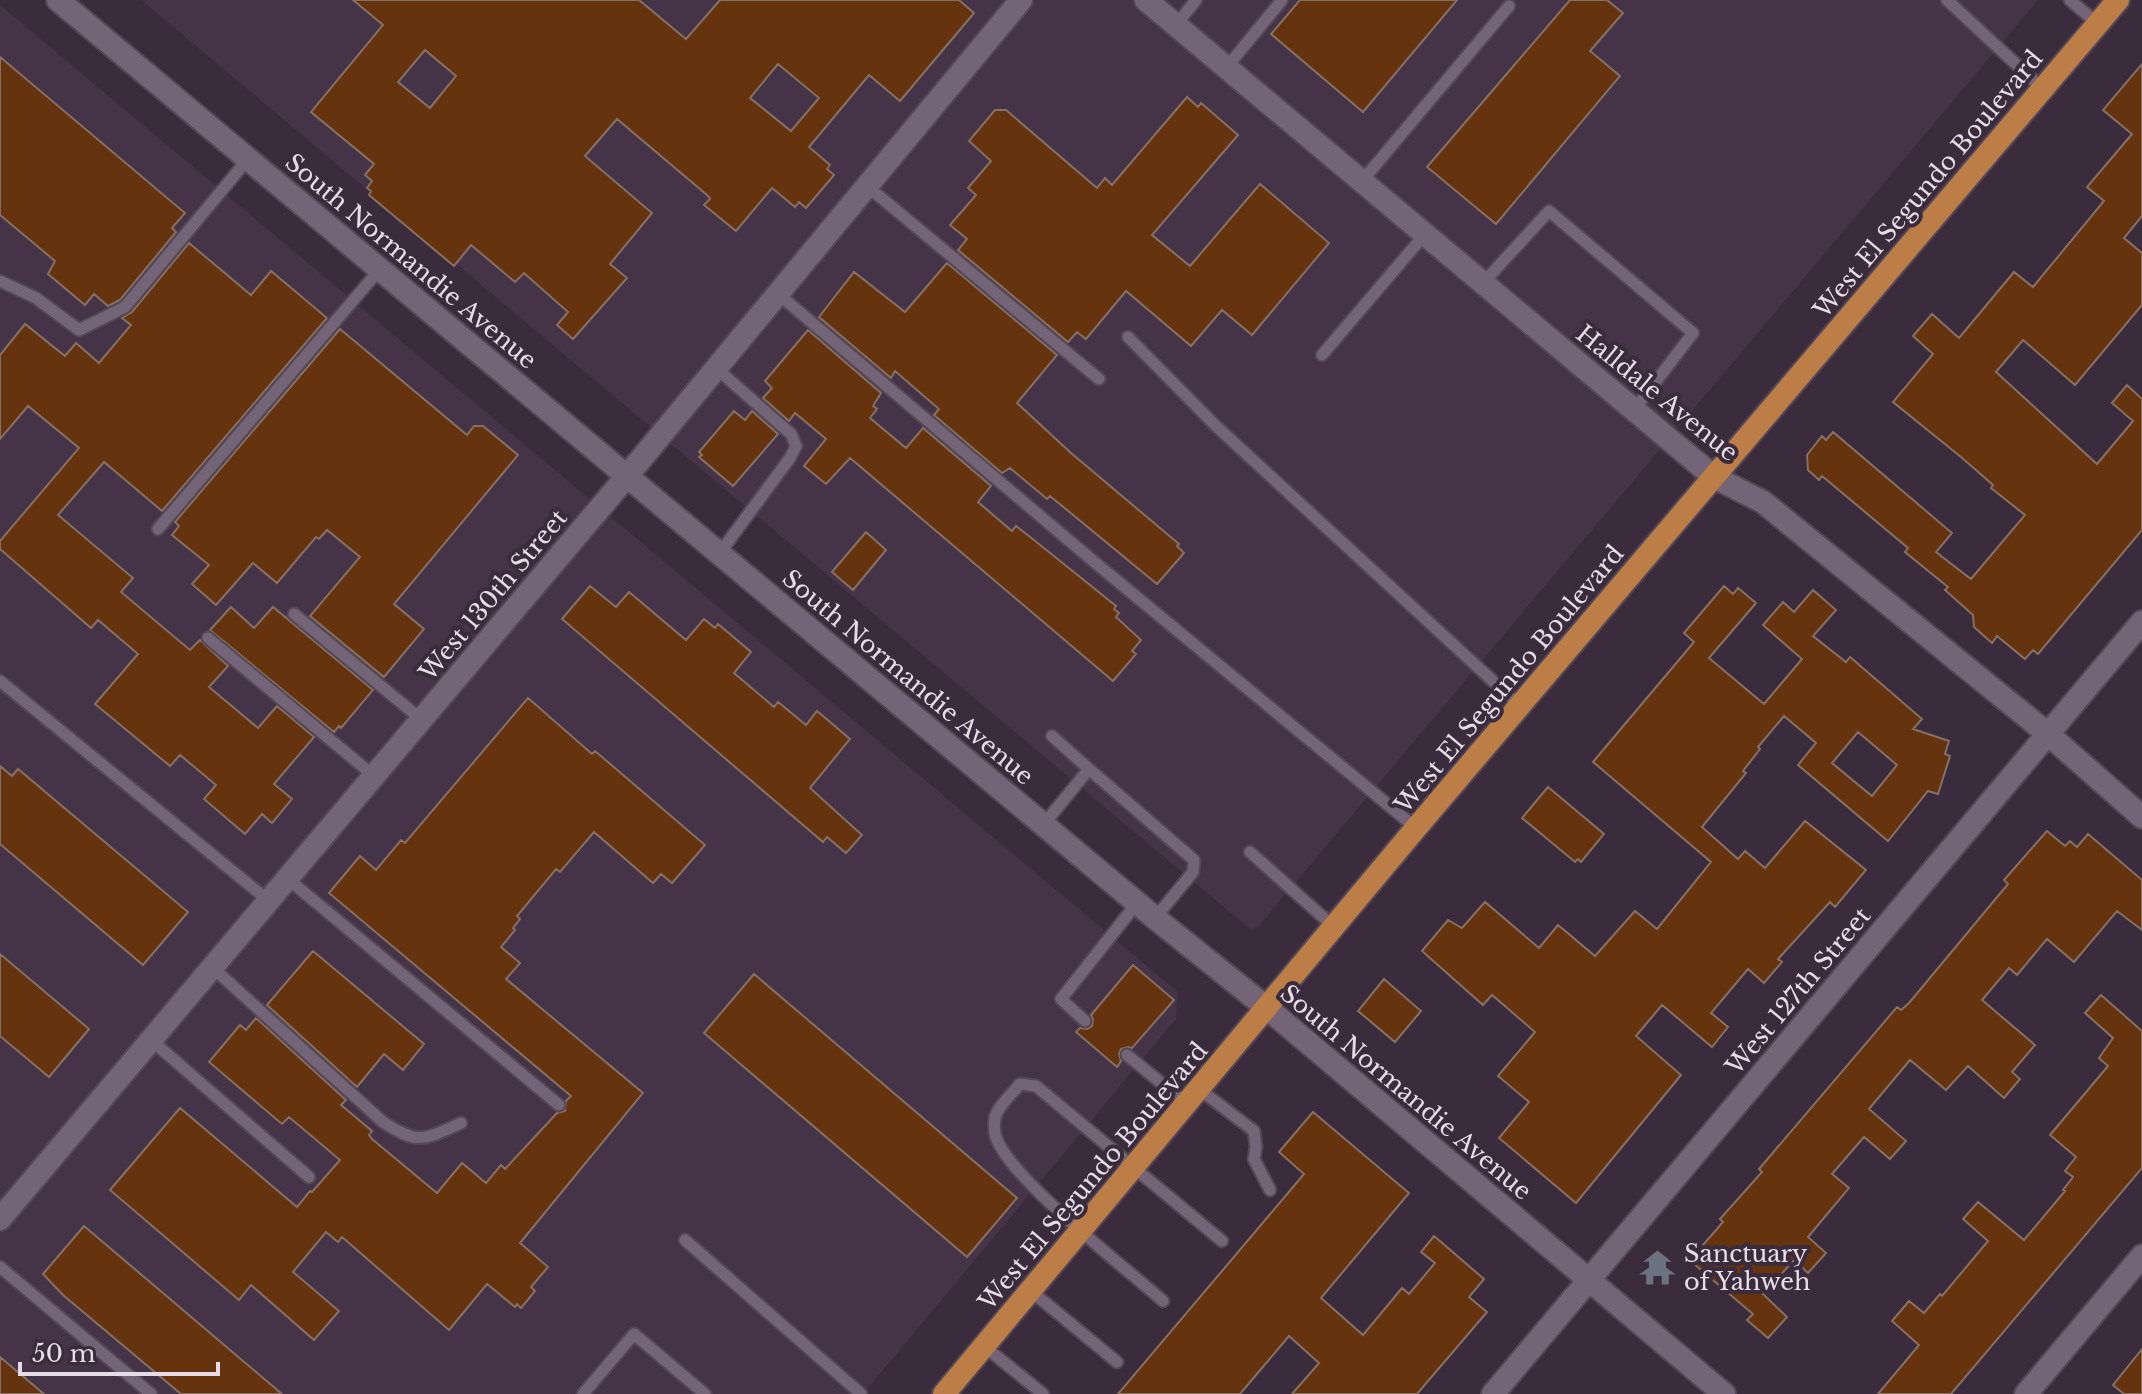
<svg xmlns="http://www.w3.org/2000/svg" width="2142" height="1394" viewBox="0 0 2142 1394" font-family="'Libre Baskerville',serif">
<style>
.built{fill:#453348}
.building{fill:#65330e;stroke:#867063;stroke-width:2;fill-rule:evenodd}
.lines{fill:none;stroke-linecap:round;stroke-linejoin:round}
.service-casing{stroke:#544856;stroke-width:15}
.minor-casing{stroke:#544856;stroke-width:26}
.secondary-casing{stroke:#544856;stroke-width:26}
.primary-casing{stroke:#544856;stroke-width:26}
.service{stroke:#746477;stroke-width:11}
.minor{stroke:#746477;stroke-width:22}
.secondary{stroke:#746477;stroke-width:22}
.primary{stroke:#bc7e46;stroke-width:22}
.labels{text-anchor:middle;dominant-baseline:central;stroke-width:8;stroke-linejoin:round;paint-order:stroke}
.street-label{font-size:24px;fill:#e5dce6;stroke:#3a2c3c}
.poi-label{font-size:24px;fill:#e5dce6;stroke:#3a2c3c;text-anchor:start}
</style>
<rect width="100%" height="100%" fill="#3a2c3c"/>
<!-- built -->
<path class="built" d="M 141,0 L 2038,0 L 1258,927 L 1250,929 Z
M 0,5 L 1178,992 L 1176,1019 L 863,1394 L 0,1394 Z"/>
<!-- building -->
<path class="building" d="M 353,0 L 639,0 L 686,39 L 720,0 L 959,0 L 974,13 L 900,101 L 869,75 L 809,147 L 830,165 L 827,169 L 834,175 L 806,208 L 799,202 L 795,207 L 772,188 L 736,231 L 704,205 L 710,199 L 707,195 L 617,119 L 585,156 L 652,213 L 610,264 L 627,278 L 573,339 L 557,325 L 568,312 L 524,273 L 515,282 L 471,245 L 454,266 L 369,195 L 371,191 L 367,188 L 372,181 L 365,175 L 374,164 L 311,112 L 383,25 ZM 425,50 L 456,76 L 430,108 L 398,82 ZM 778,64 L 819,98 L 791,131 L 750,98 Z
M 1300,0 L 1457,0 L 1363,112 L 1271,34 Z
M 1570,0 L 1607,0 L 1623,13 L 1590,51 L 1620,76 L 1496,224 L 1427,167 Z
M 0,57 L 185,213 L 172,228 L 176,232 L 120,300 L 108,306 L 94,294 L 85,305 L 48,274 L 55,261 L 0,215 Z
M 2142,64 L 2142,216 L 2124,238 L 2142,253 L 2142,305 L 2075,385 L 2023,340 L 1996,372 L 2097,464 L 2133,421 L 2112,403 L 2127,385 L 2142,399 L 2142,530 L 2038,654 L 2033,650 L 2025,659 L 1997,636 L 1992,643 L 1974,627 L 1973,615 L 1945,590 L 1948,587 L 1905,552 L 1908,548 L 1822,476 L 1819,480 L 1808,470 L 1807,455 L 1822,436 L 1826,440 L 1833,432 L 1952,533 L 1936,552 L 1971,579 L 2025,515 L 1991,488 L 1993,485 L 1961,457 L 1893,402 L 1933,354 L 1913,336 L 1932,314 L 1959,338 L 2014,272 L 2033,287 L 2104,201 L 2087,187 L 2132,134 L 2103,110 Z
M 1187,97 L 1198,107 L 1201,103 L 1238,135 L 1152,235 L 1190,266 L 1260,184 L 1329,243 L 1252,335 L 1222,310 L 1191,346 L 1126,291 L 1086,339 L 1077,332 L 1068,342 L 958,250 L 967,239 L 950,225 L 976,195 L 968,188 L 991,161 L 969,141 L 995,110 L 1006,110 L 1097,188 L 1105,178 L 1112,185 Z
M 189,243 L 251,295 L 271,271 L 327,318 L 162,511 L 104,462 L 58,515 L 133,578 L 121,592 L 190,650 L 200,640 L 228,666 L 209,687 L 258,728 L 277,706 L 314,737 L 274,784 L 292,799 L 272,823 L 262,814 L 245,834 L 204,799 L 216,785 L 180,755 L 170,766 L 95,704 L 138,654 L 98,620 L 91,628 L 0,549 L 0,541 L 79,448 L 28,406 L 0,439 L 0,355 L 25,324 L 65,356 L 76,343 L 99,363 L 131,325 L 122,318 L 132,312 Z
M 947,263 L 1057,355 L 1017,403 L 1071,453 L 1179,544 L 1177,546 L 1184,553 L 1157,584 L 1050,496 L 1047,499 L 1010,468 L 1002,473 L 934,415 L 939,409 L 895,371 L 891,378 L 819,317 L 854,272 L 905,312 Z
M 340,329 L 467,435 L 474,426 L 483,426 L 518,455 L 394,604 L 424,629 L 384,677 L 310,616 L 360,557 L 327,530 L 319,539 L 316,537 L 277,583 L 253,563 L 216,605 L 192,584 L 209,565 L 172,535 L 179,526 L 175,522 Z
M 808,330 L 881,393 L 873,406 L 877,409 L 870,418 L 906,448 L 923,428 L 991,486 L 978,502 L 1012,531 L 1016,526 L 1029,536 L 1116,606 L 1114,609 L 1119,613 L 1116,617 L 1141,640 L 1132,651 L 1136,654 L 1113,681 L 850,458 L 826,484 L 804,466 L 826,439 L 795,413 L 789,421 L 763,398 L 772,388 L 765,381 Z
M 734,411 L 745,420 L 752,411 L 778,434 L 733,486 L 699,457 L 702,455 L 699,452 Z
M 866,532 L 886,550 L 853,590 L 832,572 Z
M 590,586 L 616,607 L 629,592 L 686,640 L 704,619 L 715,628 L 718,624 L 751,652 L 734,673 L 774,707 L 778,702 L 806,725 L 817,711 L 850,739 L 810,788 L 862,835 L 846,853 L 827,837 L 823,842 L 562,619 Z
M 1724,586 L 1733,594 L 1738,588 L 1756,603 L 1709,658 L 1764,704 L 1802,659 L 1763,625 L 1783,602 L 1794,612 L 1813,590 L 1836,610 L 1813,636 L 1846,662 L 1850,657 L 1922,719 L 1913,729 L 1949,741 L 1945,754 L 1950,756 L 1938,794 L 1928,791 L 1888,841 L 1798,765 L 1816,743 L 1784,716 L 1758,747 L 1760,749 L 1743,771 L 1746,773 L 1702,827 L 1738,859 L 1745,851 L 1765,868 L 1805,821 L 1866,870 L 1835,907 L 1830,902 L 1778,959 L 1782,962 L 1764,983 L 1748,969 L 1711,1013 L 1728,1027 L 1712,1047 L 1662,1005 L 1636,1036 L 1681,1075 L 1576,1203 L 1499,1138 L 1529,1102 L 1498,1076 L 1535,1032 L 1492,995 L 1483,1005 L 1422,951 L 1448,920 L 1462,928 L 1485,902 L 1539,948 L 1558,925 L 1595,956 L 1635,911 L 1657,929 L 1711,862 L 1593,762 L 1694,642 L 1684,633 ZM 1858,732 L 1897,765 L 1872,796 L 1832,763 Z
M 231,607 L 254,628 L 273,607 L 373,690 L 341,728 L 339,726 L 334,732 L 210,630 Z
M 528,698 L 592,754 L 595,751 L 705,845 L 672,883 L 661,874 L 653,883 L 594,832 L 560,872 L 556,869 L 517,916 L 520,919 L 513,928 L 515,930 L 501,947 L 520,963 L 506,979 L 643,1093 L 520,1243 L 548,1267 L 531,1287 L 535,1291 L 521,1308 L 517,1304 L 515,1307 L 487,1284 L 449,1330 L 342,1237 L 338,1242 L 326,1232 L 293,1272 L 339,1311 L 314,1340 L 251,1285 L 239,1300 L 110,1190 L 180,1108 L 297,1207 L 310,1191 L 312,1192 L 340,1160 L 289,1117 L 282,1124 L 209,1062 L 240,1025 L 246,1030 L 256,1018 L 346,1100 L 341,1105 L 372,1131 L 369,1135 L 372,1139 L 437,1193 L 462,1163 L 486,1183 L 501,1165 L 505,1169 L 557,1113 L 565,1111 L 566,1101 L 571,1096 L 329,893 L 360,856 L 376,870 L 401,840 L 405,843 Z
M 0,766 L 12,776 L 18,769 L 188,912 L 143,965 L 0,844 Z
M 1548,787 L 1604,834 L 1581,862 L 1578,859 L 1575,862 L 1522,818 Z
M 2047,831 L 2065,846 L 2070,841 L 2077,847 L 2088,834 L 2142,880 L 2142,930 L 2117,911 L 2074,962 L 2047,939 L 2017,975 L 2009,968 L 1982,1000 L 2035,1045 L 2012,1072 L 2020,1079 L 2004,1098 L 1968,1066 L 1946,1090 L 1910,1060 L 1869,1109 L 1906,1141 L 1890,1159 L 1864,1137 L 1832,1174 L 1849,1188 L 1808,1237 L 1826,1253 L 1808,1273 L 1794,1260 L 1763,1294 L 1787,1317 L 1768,1338 L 1747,1320 L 1753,1314 L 1694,1264 L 1707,1249 L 1703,1245 L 1723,1222 L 1720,1219 L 1762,1172 L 1759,1169 L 1897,1007 L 1901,1010 L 1909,1003 L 2008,884 L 2004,880 Z
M 313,951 L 424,1044 L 403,1070 L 384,1054 L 357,1087 L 267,1005 Z
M 0,954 L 89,1029 L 49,1077 L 0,1036 Z
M 1133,965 L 1174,1000 L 1132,1048 L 1128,1047 L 1121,1049 L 1119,1054 L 1121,1061 L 1117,1067 L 1076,1032 L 1080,1028 L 1087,1029 L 1092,1026 L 1093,1019 L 1091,1015 Z
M 754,974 L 1017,1198 L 967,1257 L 704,1033 Z
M 1384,979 L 1421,1011 L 1395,1042 L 1358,1011 Z
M 2101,995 L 2142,1031 L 2142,1168 L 1951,1394 L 1878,1394 L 1919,1345 L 1892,1321 L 1909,1301 L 1924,1313 L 1940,1294 L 1942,1296 L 1988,1241 L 1963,1219 L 1978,1202 L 2024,1240 L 2065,1191 L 2063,1190 L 2073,1177 L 2065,1171 L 2076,1157 L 2050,1135 L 2108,1066 L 2099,1058 L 2113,1038 L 2085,1013 Z
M 1313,1112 L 1409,1193 L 1321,1298 L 1363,1335 L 1402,1288 L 1409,1294 L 1435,1263 L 1421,1252 L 1434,1236 L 1484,1279 L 1469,1297 L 1487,1312 L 1417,1394 L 1292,1394 L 1319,1363 L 1289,1336 L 1240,1394 L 1118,1394 L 1304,1174 L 1279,1152 Z
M 84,1226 L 282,1394 L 181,1394 L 63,1295 L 43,1274 Z
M 2142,1349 L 2142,1394 L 2124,1394 L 2113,1385 Z
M 0,1357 L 44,1394 L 0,1394 Z"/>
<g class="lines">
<defs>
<path id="service" d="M 1947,0 L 2043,89
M 2070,0 L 2098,24
M 1176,25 L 1196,0
M 1227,67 L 1282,0
M 1362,181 L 1509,6
M 867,186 L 1099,379
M 0,281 L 36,298 L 79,330 L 125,307 L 248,159
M 1483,283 L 1549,211 L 1693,333 L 1634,410
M 777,293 L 1098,565 L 1416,828
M 1128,337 L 1216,426 L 1520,706
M 1322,355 L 1425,234
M 716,368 L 791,434 L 796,446 L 790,458 L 719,554
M 158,529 L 380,269
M 294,614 L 422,720
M 208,638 L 374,776
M 0,681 L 269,901
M 1052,736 L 1089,769
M 1044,824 L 1089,769 L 1194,860 L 1193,872 L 1155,918
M 1250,852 L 1334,927
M 288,879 L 559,1105
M 213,968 L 383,1122 C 418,1145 424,1140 461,1123
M 1085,1021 L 1061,999 L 1137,903
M 151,1040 L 309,1177
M 1127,1055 L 1187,1104
M 1199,1089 L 1254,1131 L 1256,1147 L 1254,1159 L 1270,1190
M 685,1240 L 861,1394
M 0,1267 L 151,1394
M 1031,1291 L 1117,1362
M 1163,1301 C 1127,1269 1009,1178 996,1137 C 994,1132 994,1123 995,1118 C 997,1107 1013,1093 1020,1084 L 1036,1086 L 1222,1241
M 984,1346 L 1043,1394
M 583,1394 L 634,1334 L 705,1394"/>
<path id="minor" d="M 1146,0 L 1714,477 L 1763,502 L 2048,734 L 2142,817
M 0,1219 L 627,476 L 1021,0
M 1493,1394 L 2142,622
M 2026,1394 L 2142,1256"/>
<path id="secondary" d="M 58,0 L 1155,918 L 1267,1008 L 1724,1394"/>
<path id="primary" d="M 944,1394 L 1416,828 L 2118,0"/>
</defs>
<!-- service casing -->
<use href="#service" class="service-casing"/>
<!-- minor casing -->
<use href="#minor" class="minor-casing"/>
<!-- secondary casing -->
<use href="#secondary" class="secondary-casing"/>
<!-- primary casing -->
<use href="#primary" class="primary-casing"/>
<!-- service -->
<use href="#service" class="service"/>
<!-- minor -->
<use href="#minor" class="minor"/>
<!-- secondary -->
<use href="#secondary" class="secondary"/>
<!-- primary -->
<use href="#primary" class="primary"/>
</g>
<!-- icons -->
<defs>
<symbol id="temple-bare" viewBox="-9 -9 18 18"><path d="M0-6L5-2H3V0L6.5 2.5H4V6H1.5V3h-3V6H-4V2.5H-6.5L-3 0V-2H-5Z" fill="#6b7280" stroke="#3a2c3c" stroke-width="2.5" paint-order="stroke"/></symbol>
</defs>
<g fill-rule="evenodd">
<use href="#temple-bare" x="1632" y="1242" width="51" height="51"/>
</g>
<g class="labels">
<!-- street labels -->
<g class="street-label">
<text transform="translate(1928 184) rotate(-50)">West El Segundo Boulevard</text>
<text transform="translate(411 261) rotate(40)">South Normandie Avenue</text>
<text transform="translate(1657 393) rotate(39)">Halldale Avenue</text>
<text transform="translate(493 595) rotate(-50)">West 130th Street</text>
<text transform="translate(908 677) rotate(40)">South Normandie Avenue</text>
<text transform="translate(1509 679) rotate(-50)">West El Segundo Boulevard</text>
<text transform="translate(1798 991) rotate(-50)">West 127th Street</text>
<text transform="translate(1406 1092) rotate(40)">South Normandie Avenue</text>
<text transform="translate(1093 1176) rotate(-50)">West El Segundo Boulevard</text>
</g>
<!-- poi labels -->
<g class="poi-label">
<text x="1684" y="1253">Sanctuary<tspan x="1684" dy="28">of Yahweh</tspan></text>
</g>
</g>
<!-- scale -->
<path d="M20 1362v12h198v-12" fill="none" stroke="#e5dce6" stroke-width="4"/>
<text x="32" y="1362" font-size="24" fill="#e5dce6" stroke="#3a2c3c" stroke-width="6" paint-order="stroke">50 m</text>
</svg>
